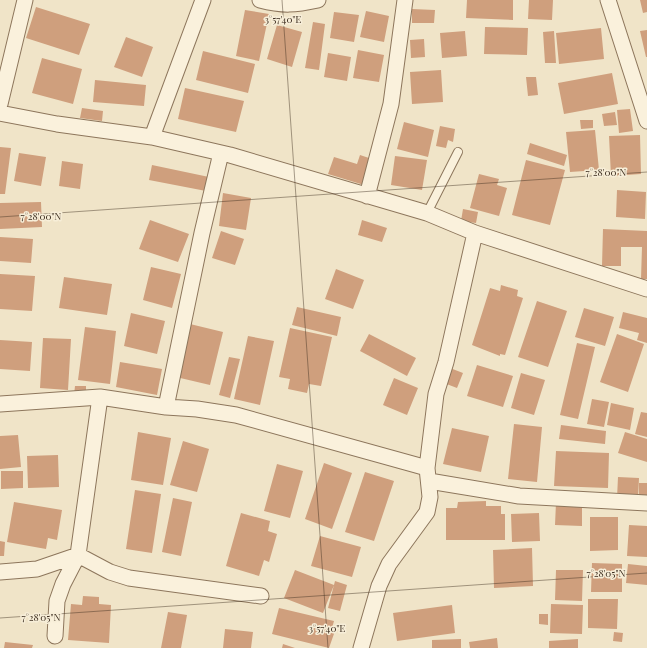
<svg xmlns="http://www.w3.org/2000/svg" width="647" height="648" viewBox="0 0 647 648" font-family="'Playfair Display',serif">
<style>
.building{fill:#cf9f7d}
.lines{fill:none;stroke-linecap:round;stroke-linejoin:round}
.lane-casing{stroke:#8d765c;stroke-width:10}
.street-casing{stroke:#8d765c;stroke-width:17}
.lane{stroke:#faf1dc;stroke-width:8}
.street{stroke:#faf1dc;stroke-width:15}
.ticks{fill:none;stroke:#3d2e20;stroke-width:1;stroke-opacity:0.45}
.ticks-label{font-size:10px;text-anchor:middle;fill:#3d2e20;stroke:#f7eed8;stroke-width:3;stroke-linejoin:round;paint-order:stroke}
</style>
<rect width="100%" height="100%" fill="#f0e4c8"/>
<!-- building -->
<path class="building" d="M 467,0 L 513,0 L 513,20 L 466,18 Z
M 529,0 L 553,0 L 552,20 L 528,19 Z
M 640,0 L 647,0 L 647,12 L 643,13 Z
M 36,7 L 90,24 L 79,55 L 26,38 Z
M 412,9 L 435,10 L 434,23 L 412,23 Z
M 245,10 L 269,14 L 259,61 L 236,56 Z
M 366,11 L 389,16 L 384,42 L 360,37 Z
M 334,12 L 359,15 L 354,42 L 330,38 Z
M 313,22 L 325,24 L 319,70 L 305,68 Z
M 277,25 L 302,32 L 292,67 L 267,59 Z
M 485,27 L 528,28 L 527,55 L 484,54 Z
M 601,28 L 604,59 L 559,64 L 556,33 Z
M 647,30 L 647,57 L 646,57 L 640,31 Z
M 465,31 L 467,56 L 442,58 L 440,33 Z
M 554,31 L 556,63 L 545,63 L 543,32 Z
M 126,37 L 153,47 L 142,77 L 114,67 Z
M 424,39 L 425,57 L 411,58 L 410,40 Z
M 358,50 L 384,55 L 379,82 L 353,78 Z
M 203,51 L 255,64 L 248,93 L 196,80 Z
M 328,53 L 351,57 L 347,81 L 324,77 Z
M 42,58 L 82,69 L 73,104 L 32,93 Z
M 441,70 L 443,102 L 412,104 L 410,72 Z
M 612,73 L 618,104 L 564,114 L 558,83 Z
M 526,77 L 536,77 L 538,95 L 528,96 Z
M 95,80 L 146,85 L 144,106 L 93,102 Z
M 185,88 L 244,101 L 236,132 L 178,119 Z
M 82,108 L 103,111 L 102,121 L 80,118 Z
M 630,109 L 633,131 L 619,133 L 617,110 Z
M 615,112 L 617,125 L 604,126 L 602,114 Z
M 580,120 L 593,120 L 593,128 L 581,129 Z
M 404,122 L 434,130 L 428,157 L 397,149 Z
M 440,126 L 455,129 L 453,142 L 448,140 L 446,148 L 436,146 Z
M 595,130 L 599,170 L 570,172 L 566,132 Z
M 640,135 L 641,174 L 611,176 L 609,136 Z
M 530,143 L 567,155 L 564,166 L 527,154 Z
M 0,147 L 11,148 L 5,194 L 0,194 Z
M 19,153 L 46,157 L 41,186 L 14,181 Z
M 360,155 L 372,159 L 364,185 L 328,174 L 334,157 L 357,164 Z
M 395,156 L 427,160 L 422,190 L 391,185 Z
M 526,160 L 565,170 L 550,225 L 512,215 Z
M 62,161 L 83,164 L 80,189 L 59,186 Z
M 152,165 L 209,177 L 206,191 L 149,180 Z
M 479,174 L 499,179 L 497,185 L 507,188 L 499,216 L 470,208 Z
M 617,190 L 646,192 L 645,219 L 616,217 Z
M 223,193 L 251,198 L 246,230 L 219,226 Z
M 41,202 L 42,227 L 0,229 L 0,203 Z
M 463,209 L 478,212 L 476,223 L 461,221 Z
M 150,220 L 189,234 L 178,262 L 139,249 Z
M 362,220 L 387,228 L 382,242 L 358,235 Z
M 603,229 L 647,231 L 647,279 L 641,279 L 642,247 L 621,247 L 621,266 L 602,266 Z
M 221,231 L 244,239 L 235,265 L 212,258 Z
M 0,237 L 33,239 L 31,263 L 0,261 Z
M 151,267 L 181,274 L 172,308 L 143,300 Z
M 336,269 L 364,280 L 353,309 L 325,299 Z
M 0,274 L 35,276 L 32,311 L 0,309 Z
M 64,277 L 112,284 L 107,315 L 59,308 Z
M 501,285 L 518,290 L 517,296 L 523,298 L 505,355 L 500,354 L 500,356 L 472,345 L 490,288 L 500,291 Z
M 537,301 L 567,311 L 548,367 L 518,357 Z
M 297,307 L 341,317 L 337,336 L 292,325 Z
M 584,308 L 614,317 L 605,346 L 575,337 Z
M 623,312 L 647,318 L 647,343 L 637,340 L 639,333 L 619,328 Z
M 131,313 L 165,321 L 157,354 L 124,346 Z
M 190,324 L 223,332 L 210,385 L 176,377 Z
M 85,327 L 116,331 L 110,384 L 78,380 Z
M 290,328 L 332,337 L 321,386 L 309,384 L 307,393 L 288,389 L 290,379 L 279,377 Z
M 369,334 L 416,358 L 407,376 L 360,351 Z
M 617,334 L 644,344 L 628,392 L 600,382 Z
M 248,336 L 274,341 L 260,405 L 234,399 Z
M 43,338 L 71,339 L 68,390 L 40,388 Z
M 0,340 L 32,342 L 30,371 L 0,369 Z
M 577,343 L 595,347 L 578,419 L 560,415 Z
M 229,357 L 240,359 L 230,398 L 219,395 Z
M 120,362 L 162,369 L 157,395 L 116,387 Z
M 477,365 L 513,376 L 503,407 L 467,396 Z
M 450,368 L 463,373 L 457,388 L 444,383 Z
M 521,373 L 545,380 L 534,415 L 511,408 Z
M 394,378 L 418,388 L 407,415 L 383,405 Z
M 75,386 L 86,386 L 86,396 L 74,395 Z
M 592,399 L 609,402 L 604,427 L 587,424 Z
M 611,403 L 634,408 L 630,430 L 607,425 Z
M 641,412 L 647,413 L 647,437 L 635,434 Z
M 514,424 L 542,427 L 537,482 L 508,479 Z
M 561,425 L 606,431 L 605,444 L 559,439 Z
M 452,428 L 489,436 L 481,472 L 443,464 Z
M 138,432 L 171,438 L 163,485 L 131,480 Z
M 625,432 L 647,439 L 647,462 L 618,453 Z
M 18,435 L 21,467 L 0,469 L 0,436 Z
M 183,441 L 209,449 L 197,492 L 170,485 Z
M 556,451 L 609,453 L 608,488 L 554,486 Z
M 58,455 L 59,487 L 28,488 L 27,456 Z
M 324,463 L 352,473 L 332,529 L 305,519 Z
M 277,464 L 303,471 L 290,518 L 264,511 Z
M 1,471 L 23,471 L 23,488 L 1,489 Z
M 365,472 L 394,481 L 374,541 L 345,532 Z
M 618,477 L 639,478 L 638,499 L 617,498 Z
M 639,483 L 647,483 L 647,498 L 639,499 Z
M 135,490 L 161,494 L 152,553 L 126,549 Z
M 173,498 L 192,502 L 181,556 L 162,552 Z
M 486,501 L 486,506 L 501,506 L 501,514 L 505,514 L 505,540 L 446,540 L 446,508 L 457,508 L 458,502 Z
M 14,502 L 62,510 L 57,540 L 48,538 L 46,549 L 7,542 Z
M 556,503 L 582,504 L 582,526 L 555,525 Z
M 241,513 L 270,521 L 268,531 L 277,534 L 269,562 L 264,560 L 259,576 L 226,566 Z
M 539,513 L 540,541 L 512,542 L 511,514 Z
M 590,517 L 618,517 L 618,550 L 590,551 Z
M 629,525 L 647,526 L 647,557 L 627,556 Z
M 320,536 L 361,547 L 352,577 L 311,566 Z
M 0,541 L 5,542 L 4,556 L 0,556 Z
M 532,548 L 533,586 L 494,588 L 493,550 Z
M 592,563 L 622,564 L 622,592 L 591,592 Z
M 628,564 L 647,566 L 647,585 L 626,583 Z
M 295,570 L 334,585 L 323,613 L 284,598 Z
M 556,570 L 583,570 L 582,601 L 555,600 Z
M 335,581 L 347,585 L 340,611 L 328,608 Z
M 83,596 L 99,597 L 99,604 L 111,605 L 109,643 L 68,640 L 71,604 L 82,605 Z
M 588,599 L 618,599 L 617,629 L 588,628 Z
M 551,604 L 583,605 L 582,634 L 550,633 Z
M 452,605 L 455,633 L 397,641 L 393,613 Z
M 279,608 L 334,621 L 332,628 L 336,628 L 329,648 L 272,634 Z
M 168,612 L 187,615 L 181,648 L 161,648 Z
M 539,614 L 548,614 L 548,625 L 539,624 Z
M 225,629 L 253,632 L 251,648 L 223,648 Z
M 614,632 L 623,633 L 622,642 L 613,641 Z
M 497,638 L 498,648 L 470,648 L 469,642 Z
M 461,639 L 461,648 L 432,648 L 432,640 Z
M 578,639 L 578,648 L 549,648 L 549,641 Z
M 5,642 L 33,645 L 32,648 L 4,648 Z
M 283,644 L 295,648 L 282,648 Z"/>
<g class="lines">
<defs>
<path id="lane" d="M 427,213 L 458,152"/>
<path id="street" d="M 260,0 C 283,6 295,5 318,0
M 608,0 L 647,121
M 0,104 L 25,0
M 0,113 L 57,124 L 152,137 L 230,155 L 427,213 L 475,233 L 647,289
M 152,137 L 203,0
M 367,196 L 391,104 L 405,0
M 0,404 L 100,397 L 166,407 L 197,409 L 236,415 L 427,468
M 166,407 L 202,233 L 221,153
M 429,481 L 519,496 L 647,503
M 0,572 L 37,569 L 78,555 L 110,572 L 129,578 L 261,596
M 55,636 L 57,601 L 63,584 L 78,555 L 100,397
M 361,648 L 379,586 L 389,564 L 427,512 L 430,497 L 427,468 L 436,394 L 446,362 L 475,233"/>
</defs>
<!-- lane casing -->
<use href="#lane" class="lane-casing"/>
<!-- street casing -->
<use href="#street" class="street-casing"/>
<!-- lane -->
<use href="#lane" class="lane"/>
<!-- street -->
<use href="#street" class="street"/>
</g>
<!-- ticks -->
<path class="ticks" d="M 282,0 L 328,648M 0,217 L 647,172M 0,618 L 647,573"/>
<g class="ticks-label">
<text x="283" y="23">3°57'40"E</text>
<text x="606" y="176">7°28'00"N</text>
<text x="41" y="220">7°28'00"N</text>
<text x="606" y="577">7°28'05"N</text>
<text x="41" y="621">7°28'05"N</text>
<text x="327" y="632">3°57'40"E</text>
</g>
</svg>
